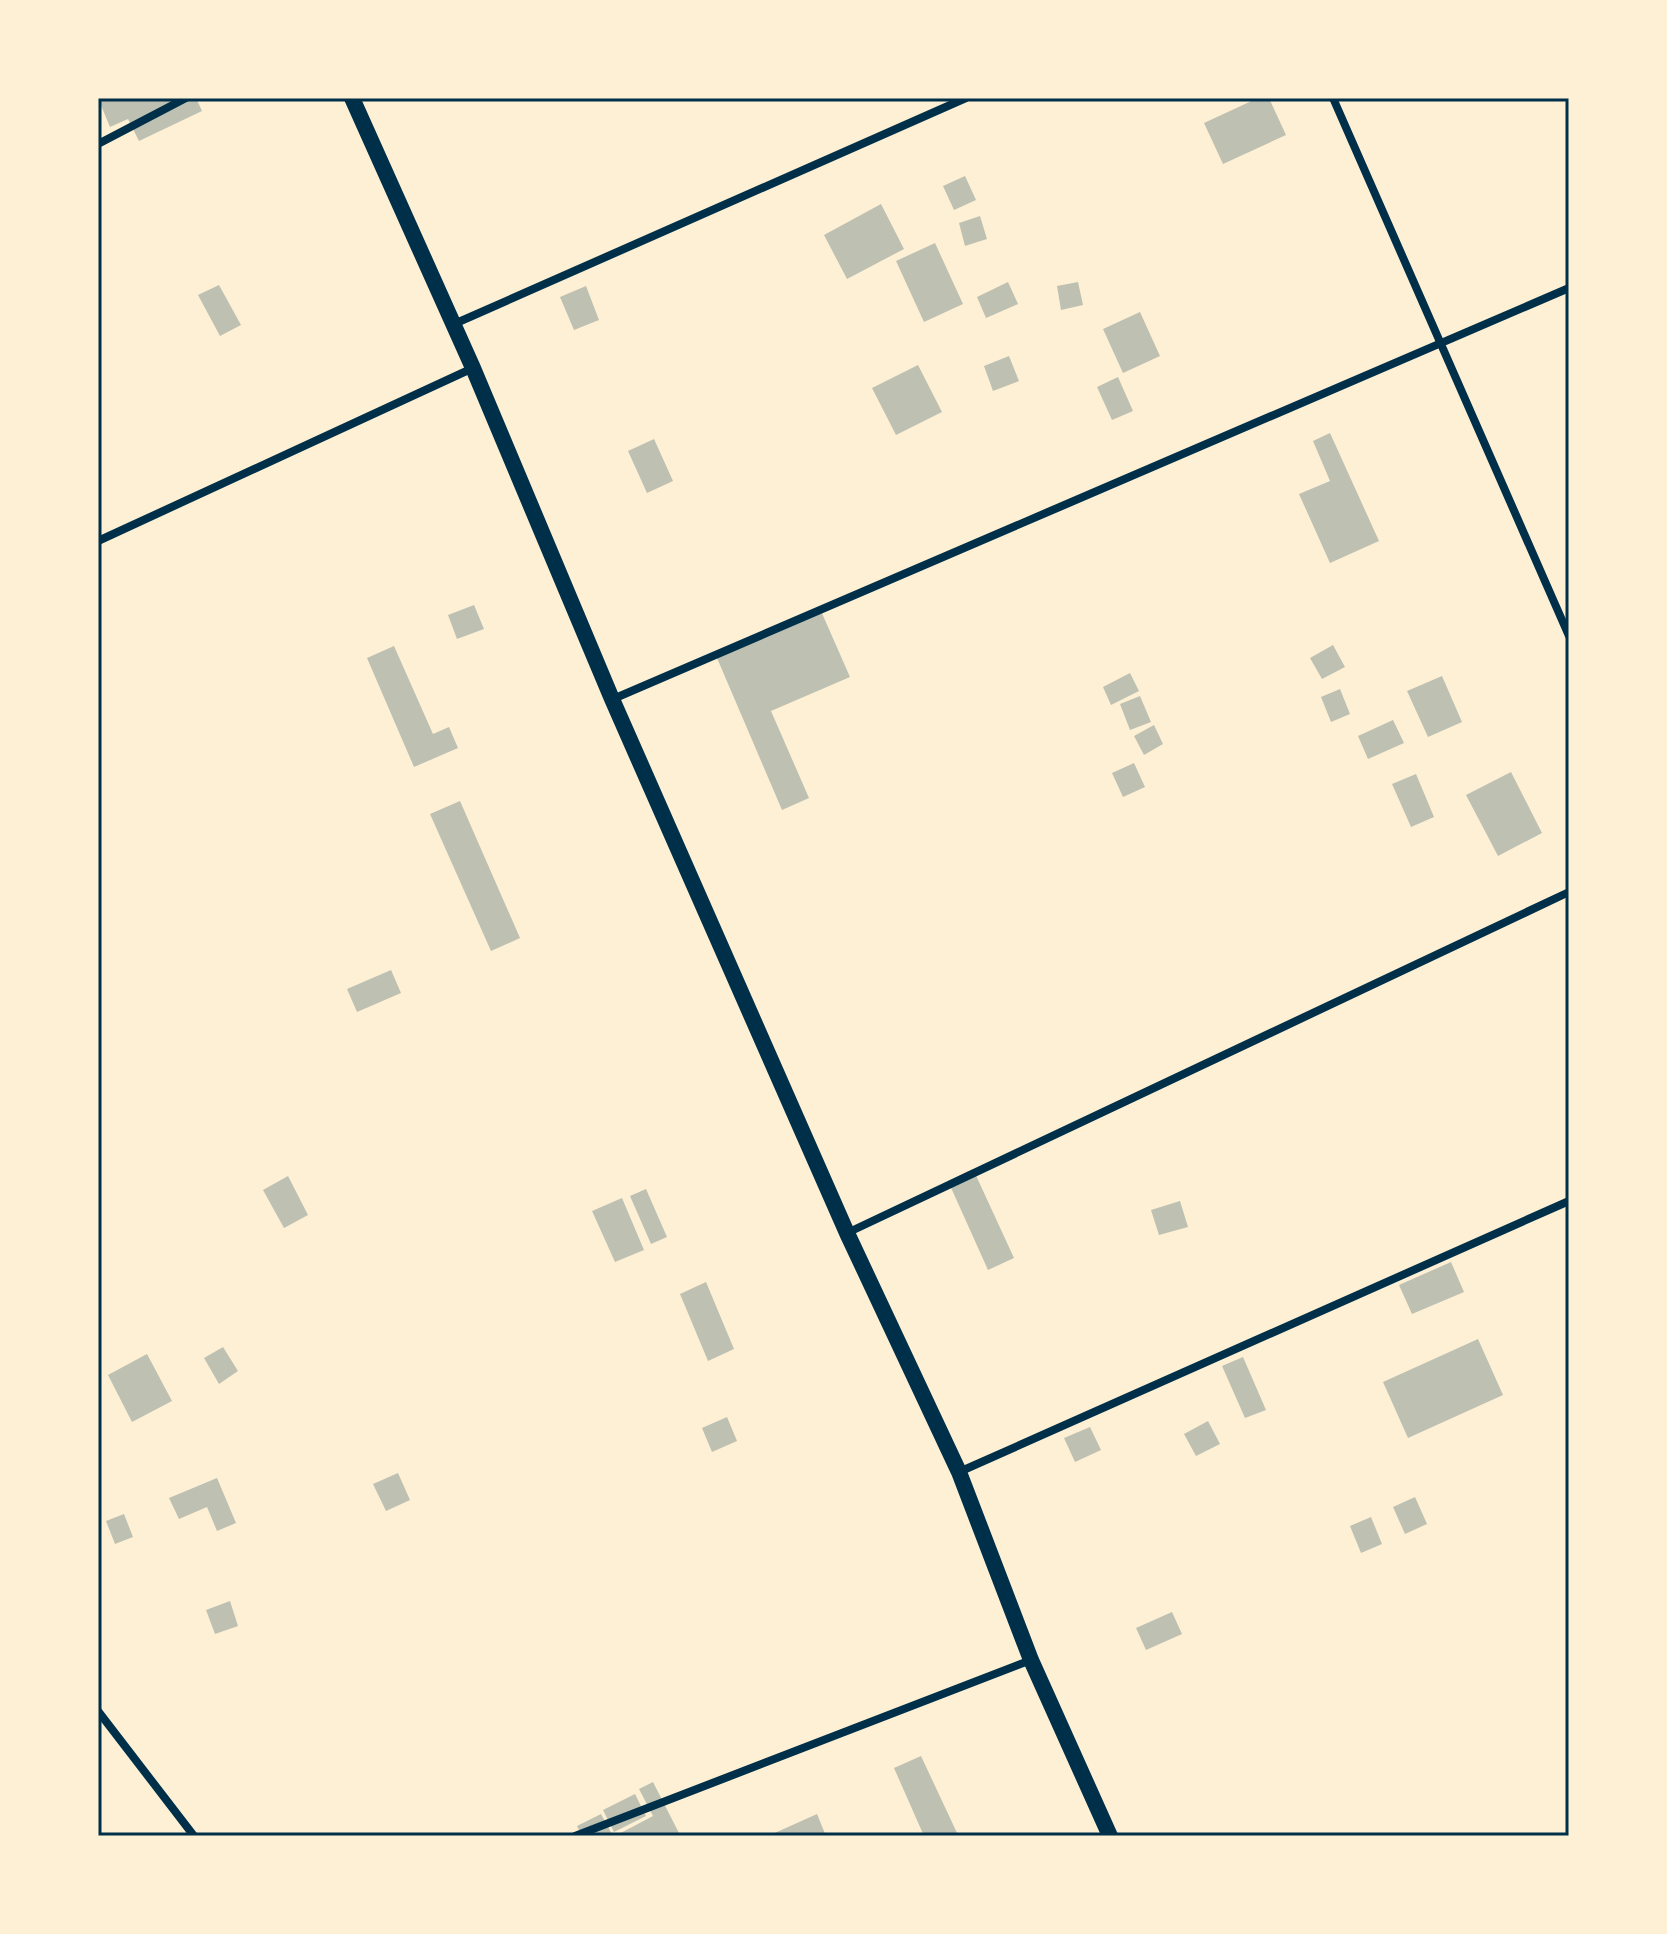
<svg xmlns="http://www.w3.org/2000/svg" width="1667" height="1934" viewBox="0 0 1667 1934" font-family="'Zilla Slab',serif">
<style>
.building{fill:#bec0b2}
.lines{fill:none;stroke-linecap:round;stroke-linejoin:round}
.minor{stroke:#003049;stroke-width:8}
.secondary{stroke:#003049;stroke-width:16}
.neatline{fill:none;stroke:#003049;stroke-width:3}
</style>
<rect width="100%" height="100%" fill="#fdf0d5"/>
<!-- building -->
<path class="building" d="M 98,98 L 196,98 L 202,111 L 139,141 L 128,119 L 110,127 Z
M 1258,98 L 1269,98 L 1286,135 L 1223,164 L 1204,123 Z
M 965,176 L 976,200 L 954,210 L 943,186 Z
M 881,204 L 904,249 L 847,279 L 824,235 Z
M 980,216 L 987,239 L 965,246 L 959,223 Z
M 935,243 L 963,304 L 924,322 L 896,261 Z
M 1008,282 L 1018,304 L 986,318 L 977,297 Z
M 1078,282 L 1083,305 L 1061,310 L 1057,286 Z
M 219,285 L 241,325 L 220,336 L 198,295 Z
M 586,286 L 599,320 L 574,330 L 560,297 Z
M 1140,312 L 1160,356 L 1123,373 L 1103,329 Z
M 1009,356 L 1019,381 L 993,391 L 984,366 Z
M 918,365 L 942,412 L 896,435 L 872,388 Z
M 1118,377 L 1133,411 L 1112,420 L 1097,387 Z
M 1330,433 L 1379,541 L 1330,563 L 1299,494 L 1330,481 L 1313,441 Z
M 654,439 L 673,481 L 647,493 L 628,451 Z
M 474,605 L 484,629 L 457,639 L 448,615 Z
M 821,611 L 850,677 L 771,711 L 809,798 L 782,810 L 717,658 Z
M 1333,645 L 1345,667 L 1322,679 L 1310,658 Z
M 394,646 L 433,734 L 449,727 L 458,748 L 414,767 L 367,658 Z
M 1130,673 L 1139,691 L 1111,705 L 1103,687 Z
M 1442,676 L 1462,722 L 1428,737 L 1407,691 Z
M 1340,689 L 1350,714 L 1331,722 L 1321,697 Z
M 1140,696 L 1151,722 L 1130,730 L 1120,704 Z
M 1393,720 L 1404,743 L 1368,759 L 1358,736 Z
M 1154,725 L 1163,744 L 1144,755 L 1134,736 Z
M 1134,763 L 1145,787 L 1123,797 L 1112,773 Z
M 1511,772 L 1542,833 L 1498,856 L 1466,795 Z
M 1416,774 L 1434,817 L 1411,827 L 1392,784 Z
M 460,801 L 520,938 L 491,951 L 430,814 Z
M 391,970 L 401,993 L 357,1012 L 347,989 Z
M 973,1169 L 1014,1258 L 988,1270 L 948,1181 Z
M 288,1176 L 308,1215 L 284,1228 L 263,1190 Z
M 646,1189 L 667,1237 L 651,1244 L 630,1196 Z
M 622,1198 L 644,1250 L 615,1262 L 592,1211 Z
M 1180,1201 L 1188,1227 L 1159,1235 L 1151,1210 Z
M 1451,1262 L 1464,1292 L 1412,1314 L 1399,1285 Z
M 706,1282 L 734,1349 L 708,1361 L 680,1294 Z
M 1478,1339 L 1503,1395 L 1408,1438 L 1383,1382 Z
M 223,1347 L 238,1371 L 219,1384 L 204,1358 Z
M 147,1354 L 172,1401 L 132,1422 L 108,1375 Z
M 1243,1357 L 1266,1410 L 1245,1418 L 1222,1366 Z
M 727,1417 L 737,1441 L 712,1452 L 702,1428 Z
M 1208,1421 L 1220,1444 L 1196,1456 L 1184,1434 Z
M 1090,1427 L 1101,1450 L 1075,1462 L 1064,1438 Z
M 398,1473 L 410,1500 L 386,1511 L 373,1484 Z
M 217,1478 L 236,1523 L 217,1531 L 207,1507 L 179,1519 L 169,1498 Z
M 1415,1497 L 1427,1524 L 1405,1534 L 1393,1507 Z
M 124,1514 L 133,1537 L 115,1544 L 106,1521 Z
M 1371,1517 L 1382,1544 L 1361,1553 L 1350,1526 Z
M 230,1601 L 238,1626 L 215,1634 L 206,1610 Z
M 1172,1612 L 1182,1634 L 1146,1650 L 1136,1628 Z
M 921,1756 L 958,1835 L 924,1836 L 894,1768 Z
M 653,1782 L 680,1835 L 615,1836 L 653,1816 L 639,1789 Z
M 635,1794 L 646,1816 L 614,1832 L 603,1810 Z
M 601,1814 L 613,1836 L 582,1836 L 577,1826 Z
M 817,1814 L 826,1836 L 768,1836 Z"/>
<g class="lines">
<!-- minor -->
<path class="minor" d="M 1333,98 L 1569,636
M 98,144 L 186,98
M 454,324 L 966,98
M 98,541 L 473,368
M 613,699 L 1569,288
M 847,1233 L 1569,892
M 959,1472 L 1569,1201
M 98,1711 L 194,1836
M 575,1836 L 1031,1660"/>
<!-- secondary -->
<path class="secondary" d="M 352,98 L 473,368 L 612,699 L 847,1233 L 959,1472 L 1031,1660 L 1110,1836"/>
</g>
<!-- border -->
<rect width="1667" height="1934" fill="none" stroke="#fdf0d5" stroke-width="200"/>
<rect x="100" y="100" width="1467" height="1734" class="neatline"/>
</svg>
